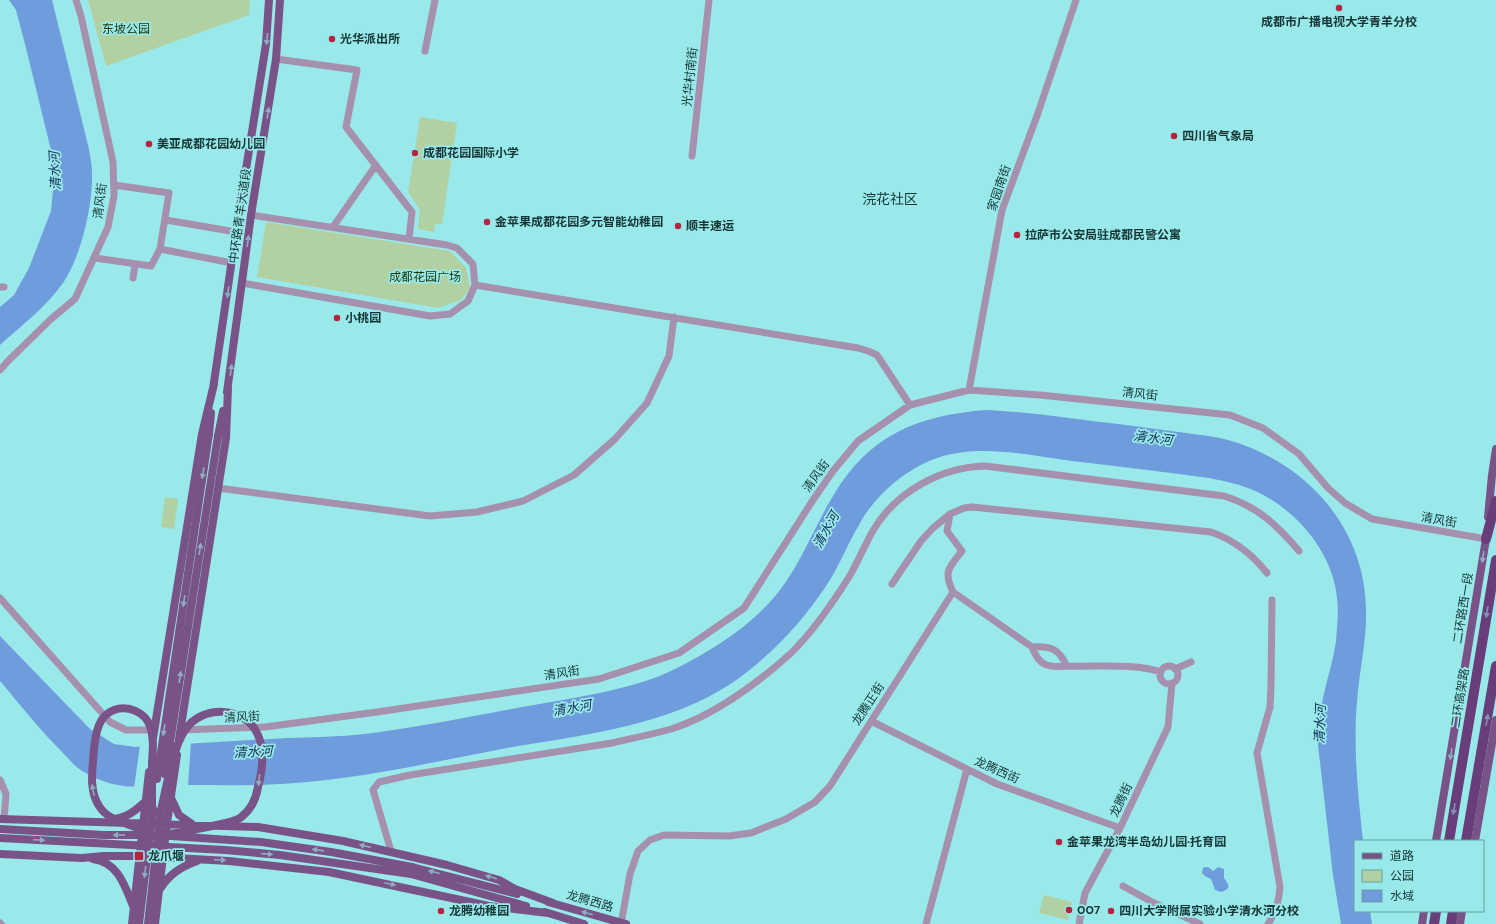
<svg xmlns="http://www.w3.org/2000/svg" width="1496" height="924" viewBox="0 0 1496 924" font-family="'DM Sans','Noto Sans SC',sans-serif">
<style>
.green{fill:#b1d1a3}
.water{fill:#6e9cdc}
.pier{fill:#99e9ea}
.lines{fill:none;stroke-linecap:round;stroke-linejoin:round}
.minor{stroke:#a590ad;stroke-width:7}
.major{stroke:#795387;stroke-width:8}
.highway{stroke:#683d79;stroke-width:10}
.major-bridge{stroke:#795387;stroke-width:8}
.oneway{fill:#8cadc2}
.oneway2{fill:#8093b2}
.poi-dot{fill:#b52340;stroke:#99e9ea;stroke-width:1.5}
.labels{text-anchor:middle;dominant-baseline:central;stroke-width:3.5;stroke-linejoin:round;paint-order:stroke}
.poi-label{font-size:12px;font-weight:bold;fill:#143636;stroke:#99e9ea;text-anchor:start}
.park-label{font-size:12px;fill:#1b3909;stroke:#99e9ea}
.street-label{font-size:12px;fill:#143636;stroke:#99e9ea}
.water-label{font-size:13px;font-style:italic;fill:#0e2d56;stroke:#99e9ea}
.quarter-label{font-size:14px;fill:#143636;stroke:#99e9ea}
</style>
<rect width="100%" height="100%" fill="#99e9ea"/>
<!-- green -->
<path class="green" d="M 88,0 L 250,0 L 249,15 L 106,66 Z
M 420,117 L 457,123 L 442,224 L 435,224 L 434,232 L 418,229 L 420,210 L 408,192 Z
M 266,222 L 450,251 L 466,268 L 470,288 L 461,300 L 438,308 L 257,277 Z
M 165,497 L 178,499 L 174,529 L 161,527 Z
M 1044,895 L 1072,902 L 1068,920 L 1039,913 Z"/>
<!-- water -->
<path class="water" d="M 9,0 L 52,0 L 89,149 C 90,157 92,165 92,173 C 93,205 81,257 63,283 C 46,307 21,326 0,345 L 0,307 L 14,295 L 29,268 L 51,211 L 54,180 L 51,150 L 26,48 L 16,10 Z
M 987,410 C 1031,412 1075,419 1118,424 C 1141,427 1163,430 1186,433 C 1200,435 1214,436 1228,440 C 1306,462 1365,527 1366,610 C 1367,641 1359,671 1357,702 C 1353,748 1358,795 1363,841 L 1355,841 L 1355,911 L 1370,911 L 1372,924 L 1341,924 L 1333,875 L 1318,745 C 1318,731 1318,717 1322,703 C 1326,682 1333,662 1336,641 C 1337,627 1339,612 1337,598 C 1333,552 1295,508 1253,490 C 1239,484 1224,481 1209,478 C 1164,472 1118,466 1072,461 C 1025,455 974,442 929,461 C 900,474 874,497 859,525 C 847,545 839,567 826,586 C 804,619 779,647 747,672 C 680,725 588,734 507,748 C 437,761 366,778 295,783 C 259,786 222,785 185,785 C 159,785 128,791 103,781 C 97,779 90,776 84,772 C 76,768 70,760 64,754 C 41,731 21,706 0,681 L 0,636 L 90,729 L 114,744 L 135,747 C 186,744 236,741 287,738 C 313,737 339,737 365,734 C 422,727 477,715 534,705 C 578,697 636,689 675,669 C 715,649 757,622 783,586 C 803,558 815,526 833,496 C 869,435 918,415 987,410 Z
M 1205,867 L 1208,867 L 1213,871 L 1218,867 L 1224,869 L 1224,878 C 1229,885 1232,888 1221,892 L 1215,890 L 1211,879 L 1205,876 L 1202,873 L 1203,868 Z"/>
<!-- pier -->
<path class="pier" d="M 191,742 L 188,787 L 134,788 L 140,745 Z"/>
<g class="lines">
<!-- minor -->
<path class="minor" d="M 425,51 L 435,0
M 276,59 L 357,70 L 346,127 L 412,212 L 409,239
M 692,156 L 709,0
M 166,220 L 236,232
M 333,227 L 376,165
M 160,249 L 232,263
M 95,258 L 151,266 L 160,249 L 169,193 L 114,185
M 133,278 L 135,265
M 242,283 L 430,316 L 450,314 L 468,301 L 475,285 L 473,264 L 457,248 L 447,245 L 251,215
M 475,285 L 858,348 L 868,351 L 877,355 L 910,405
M 0,287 L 4,287
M 0,370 L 8,361 L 51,319 L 75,299 L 108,227 L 114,196 L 113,162 L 81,16 L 76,0
M 969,390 L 1002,210 L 1038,113 L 1076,0
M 218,488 L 430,516 L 477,512 L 523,501 L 574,475 L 615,439 L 647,403 L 669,356 L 674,317
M 892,584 L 921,541 L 933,528 L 950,514
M 953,592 C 943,571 949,568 962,551 L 947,531 L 950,514 L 964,508 L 972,507 L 1211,532 C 1234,540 1252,554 1267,573
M 0,598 L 110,722 L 126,730 L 154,730
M 1032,647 C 1039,666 1048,668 1067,666
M1160 675a9 9 0 1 1 18 0a9 9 0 1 1-18 0Z
M 1175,669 L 1191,662
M 871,721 L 997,784 L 1120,828
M 181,730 L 265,727 L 377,712 L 599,679 L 679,653 L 744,608 L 813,500 L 833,471 L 858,441 L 910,405 L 969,390 L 1040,395 L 1230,415 L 1263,428 L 1299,454 L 1328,488 L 1345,503 L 1372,519 L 1486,539
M 0,780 L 6,794 L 4,819
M 391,851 L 373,790 L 379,782 L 410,775 L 612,743 C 631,738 651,735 671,729 C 713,716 758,683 790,654 C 813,632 832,604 849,577 C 858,562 865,544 874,529 C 897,491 942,467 985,466 L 1224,496 C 1257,506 1277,525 1299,551
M 1123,886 L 1152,902 L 1200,924
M 0,923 L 1,924
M 621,924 L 630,874 L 638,851 L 650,840 L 664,835 L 729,836 L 751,833 L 786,819 L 815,802 L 830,786 L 953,592 L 1032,647 C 1051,646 1058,648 1067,666 C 1095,667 1136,663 1161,672
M 926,924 L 967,769
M 1079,924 L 1085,893 L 1120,828 L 1168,727 L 1172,683
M 1268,924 C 1276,913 1279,901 1280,887 L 1257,753 L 1270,707 L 1271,686 L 1272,600"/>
<!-- major -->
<path class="major" d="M 213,389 L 236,232 L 266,44 L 269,0
M 227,392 L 251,215 L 276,59 L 280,0
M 209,434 L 211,413
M 218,436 L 223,411
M 1488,517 L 1492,475 L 1496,449
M 153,738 L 202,434 L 214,384
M 179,739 L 226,438 L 228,388
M 171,798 L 179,815 L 192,824
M 0,819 L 258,827 L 343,841 L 447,865 L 499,880 L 515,889 L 553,903
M 114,819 C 128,817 135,811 146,801
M 1436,841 L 1487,533
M 1475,841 L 1496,720
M 0,854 L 82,858 L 104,856 L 140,856 L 229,861 L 329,872 L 489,906 L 548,913
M 93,859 C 118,862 125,886 133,906
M 412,867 L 517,894
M 411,874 L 526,906
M 160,889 C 169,874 181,867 197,861
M 548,902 L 626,924
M 545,912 L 584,924
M 132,924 L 149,772
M 155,924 L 167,823 L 177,755
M 1422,924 L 1424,911
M 1460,924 L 1462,911"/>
<!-- highway -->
<path class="highway" d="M 1486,539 L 1496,501
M 1449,841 L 1496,560
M 1466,841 L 1496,666
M 1434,924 L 1436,911
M 1451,924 L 1453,911"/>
<!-- major-bridge -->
<path class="major-bridge" d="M 165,774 L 218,436
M 157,779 L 209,434
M 152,814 C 152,797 152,779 152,762 C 153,749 154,737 150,726 C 145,712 128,705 114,710 C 98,716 96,733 94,748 C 93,767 88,789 99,806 C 107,819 122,822 135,827 C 141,830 147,833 153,835 C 161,837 233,823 240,818 C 250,811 256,799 258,787 C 262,772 265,751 258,735 C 246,706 202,704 185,730 C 172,749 166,791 160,814
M 0,829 L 104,835 L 149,835
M 171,836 L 261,842 L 331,852 L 412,867
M 0,838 L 225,850 L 280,855 L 411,874
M 139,924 L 153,809
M 148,924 L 161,810"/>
</g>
<!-- one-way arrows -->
<defs><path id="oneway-solid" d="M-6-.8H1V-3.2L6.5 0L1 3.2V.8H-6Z"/></defs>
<g class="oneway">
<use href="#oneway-solid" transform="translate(267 39) rotate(96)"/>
<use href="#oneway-solid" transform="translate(268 113) rotate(-81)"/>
<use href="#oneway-solid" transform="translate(248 241) rotate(-82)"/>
<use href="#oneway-solid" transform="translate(228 292) rotate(98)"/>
<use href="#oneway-solid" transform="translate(231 370) rotate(-82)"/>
<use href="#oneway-solid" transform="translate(203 473) rotate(99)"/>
<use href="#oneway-solid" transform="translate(200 549) rotate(-81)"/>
<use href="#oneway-solid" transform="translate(1483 557) rotate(99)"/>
<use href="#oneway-solid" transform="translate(184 601) rotate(99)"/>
<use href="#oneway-solid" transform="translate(180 677) rotate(-81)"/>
<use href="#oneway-solid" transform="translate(164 730) rotate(99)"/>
<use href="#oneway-solid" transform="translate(1451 754) rotate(99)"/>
<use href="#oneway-solid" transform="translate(259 780) rotate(97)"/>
<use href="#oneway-solid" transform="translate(93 790) rotate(-100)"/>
<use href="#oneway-solid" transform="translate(119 835) rotate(-179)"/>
<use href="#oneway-solid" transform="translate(39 840) rotate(3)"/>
<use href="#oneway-solid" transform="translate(365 846) rotate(-167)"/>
<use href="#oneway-solid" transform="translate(318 850) rotate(-172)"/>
<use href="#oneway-solid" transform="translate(267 854) rotate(5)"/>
<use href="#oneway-solid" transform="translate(220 860) rotate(2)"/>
<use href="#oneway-solid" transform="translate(145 872) rotate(97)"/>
<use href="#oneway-solid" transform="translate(434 872) rotate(-166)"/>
<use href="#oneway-solid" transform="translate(491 877) rotate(-164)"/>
<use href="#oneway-solid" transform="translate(390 884) rotate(12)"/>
<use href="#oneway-solid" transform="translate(587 913) rotate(-164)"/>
</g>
<g class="oneway2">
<use href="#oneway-solid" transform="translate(1487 612) rotate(99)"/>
<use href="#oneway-solid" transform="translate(1487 720) rotate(-80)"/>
<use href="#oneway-solid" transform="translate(1454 809) rotate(100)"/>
</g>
<!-- markers -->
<g class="poi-dot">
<circle cx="1339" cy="8" r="4"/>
<circle cx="332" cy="39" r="4"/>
<circle cx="1174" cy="136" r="4"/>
<circle cx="149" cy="144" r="4"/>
<circle cx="415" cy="153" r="4"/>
<circle cx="487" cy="222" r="4"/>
<circle cx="678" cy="226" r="4"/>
<circle cx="1017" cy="235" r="4"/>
<circle cx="337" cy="318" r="4"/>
<circle cx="1059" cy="842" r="4"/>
<rect x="134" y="851" width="10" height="10" rx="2"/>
<circle cx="1069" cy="910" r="4"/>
<circle cx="441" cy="911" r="4"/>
<circle cx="1111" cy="911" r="4"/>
</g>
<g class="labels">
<!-- poi labels -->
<g class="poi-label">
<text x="1339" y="22" text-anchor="middle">成都市广播电视大学青羊分校</text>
<text x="340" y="39">光华派出所</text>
<text x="1182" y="136">四川省气象局</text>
<text x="157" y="144">美亚成都花园幼儿园</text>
<text x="423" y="153">成都花园国际小学</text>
<text x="495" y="222">金苹果成都花园多元智能幼稚园</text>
<text x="686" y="226">顺丰速运</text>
<text x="1025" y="235">拉萨市公安局驻成都民警公寓</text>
<text x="345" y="318">小桃园</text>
<text x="1067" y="842">金苹果龙湾半岛幼儿园·托育园</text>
<text x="148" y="856">龙爪堰</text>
<text x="1077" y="910">007</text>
<text x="449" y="911">龙腾幼稚园</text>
<text x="1119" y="911">四川大学附属实验小学清水河分校</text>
</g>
<!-- park labels -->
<g class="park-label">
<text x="126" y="29">东坡公园</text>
<text x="425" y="277">成都花园广场</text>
</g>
<!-- street labels -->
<g class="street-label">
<text transform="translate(690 77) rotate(-84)">光华村南街</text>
<text transform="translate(999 188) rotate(-71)">家园南街</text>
<text transform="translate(100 201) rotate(-83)">清风街</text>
<text transform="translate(240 216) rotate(-82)">中环路青羊大道段</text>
<text transform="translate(1140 394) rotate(6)">清风街</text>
<text transform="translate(816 476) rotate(-54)">清风街</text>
<text transform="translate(1439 520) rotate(10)">清风街</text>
<text transform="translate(1463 608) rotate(-81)">二环路西一段</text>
<text transform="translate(562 673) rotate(-9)">清风街</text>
<text transform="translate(1460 698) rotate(-81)">二环高架路</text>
<text transform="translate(868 704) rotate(-57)">龙腾正街</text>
<text transform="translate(242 717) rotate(-3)">清风街</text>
<text transform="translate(997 770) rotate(24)">龙腾西街</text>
<text transform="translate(1121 800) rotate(-64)">龙腾街</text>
<text transform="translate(590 901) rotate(16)">龙腾西路</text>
</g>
<!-- water labels -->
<g class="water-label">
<text transform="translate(55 171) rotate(-93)">清水河</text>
<text transform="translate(1153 438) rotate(7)">清水河</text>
<text transform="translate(826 530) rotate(-61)">清水河</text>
<text transform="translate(572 708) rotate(-10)">清水河</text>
<text transform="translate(1320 724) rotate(-88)">清水河</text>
<text transform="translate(253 752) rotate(-3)">清水河</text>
</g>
<!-- quarter labels -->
<g class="quarter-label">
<text x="890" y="199">浣花社区</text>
</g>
</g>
<!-- legend -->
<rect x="1354" y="840" width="130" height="72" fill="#99e9ea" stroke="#64a1a2"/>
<rect x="1362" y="853" width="20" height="6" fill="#795387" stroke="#64a1a2"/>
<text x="1390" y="860" font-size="12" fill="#143636">道路</text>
<rect x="1362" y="870" width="20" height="12" fill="#b1d1a3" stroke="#64a1a2"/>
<text x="1390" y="880" font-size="12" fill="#143636">公园</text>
<rect x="1362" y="890" width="20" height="12" fill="#6e9cdc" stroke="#64a1a2"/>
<text x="1390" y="900" font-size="12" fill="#143636">水域</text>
</svg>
